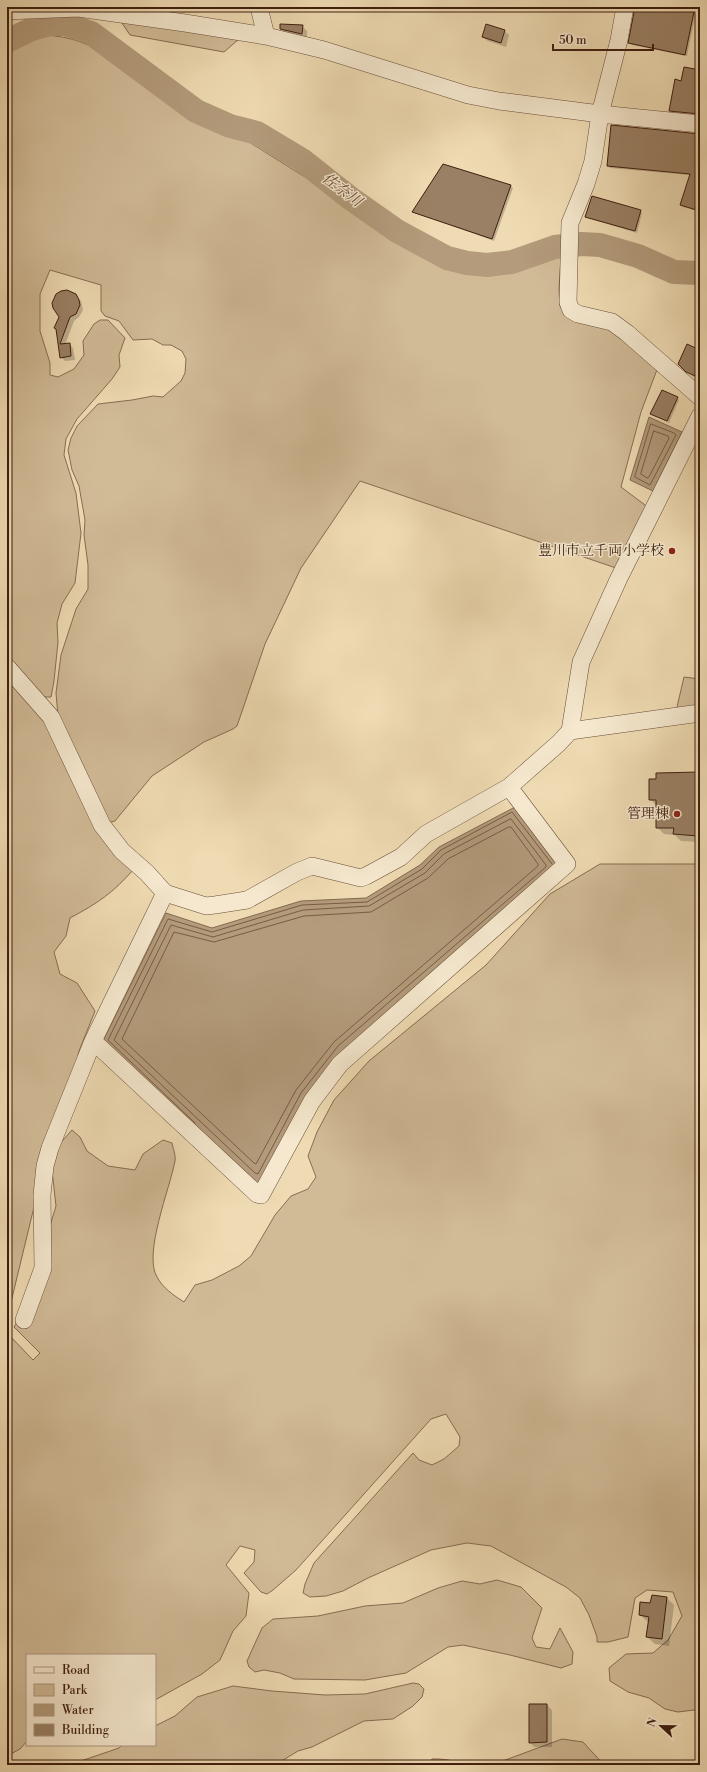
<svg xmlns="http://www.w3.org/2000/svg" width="707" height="1772" viewBox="0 0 707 1772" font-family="'Libre Bodoni','Noto Serif JP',serif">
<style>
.green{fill:#d1bb97;stroke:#886c53}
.water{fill:#b39b7b;stroke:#846950}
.shadow{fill:#0003}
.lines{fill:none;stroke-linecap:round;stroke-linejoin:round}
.shore{stroke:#785c45;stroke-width:1}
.river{stroke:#b39b7b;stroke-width:24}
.building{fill:#9a8064;stroke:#3e1e0f}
.minor-casing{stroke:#6a4d38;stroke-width:18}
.minor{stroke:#f5e8ce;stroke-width:17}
.poi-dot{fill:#8f2418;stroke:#f5e8ce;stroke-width:1.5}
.labels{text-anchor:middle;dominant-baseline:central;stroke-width:3;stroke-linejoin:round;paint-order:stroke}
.poi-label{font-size:14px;fill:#3e1e0f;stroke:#f5e8ce;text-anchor:end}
.water-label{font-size:15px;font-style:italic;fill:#674a35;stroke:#f5e8ce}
</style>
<rect width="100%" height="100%" fill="#efdbb3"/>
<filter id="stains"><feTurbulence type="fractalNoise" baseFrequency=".005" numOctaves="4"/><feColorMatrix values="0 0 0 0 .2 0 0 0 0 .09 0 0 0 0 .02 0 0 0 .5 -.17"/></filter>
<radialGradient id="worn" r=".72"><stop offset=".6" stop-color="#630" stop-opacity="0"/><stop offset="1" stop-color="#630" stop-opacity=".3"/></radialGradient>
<!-- green -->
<path class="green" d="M 120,20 L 239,39 L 224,52 L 130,35 Z
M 42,35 C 74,36 90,45 118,60 L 404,239 C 442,259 466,277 511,265 C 525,261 538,255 552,251 L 561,258 L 559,289 L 560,306 L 568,317 L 606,326 L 658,367 L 641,412 L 621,487 L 649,508 L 619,569 L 360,481 L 301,568 L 265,644 L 237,726 L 233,729 L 204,742 L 152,776 L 115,821 L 108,823 L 58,716 L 56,693 L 61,655 L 76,609 L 88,589 L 88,565 L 84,535 L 85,520 L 79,486 L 72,470 L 68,450 L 71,438 L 77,426 L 98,404 L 132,400 L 153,396 L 163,397 L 181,381 L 185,373 L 186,359 L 182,351 L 171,345 L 163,345 L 152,339 L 133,340 L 119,321 L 105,316 L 101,311 L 101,285 L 50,270 L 40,294 L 40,331 L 50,363 L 50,375 L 58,377 L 74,369 L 84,355 L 83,341 L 94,324 L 100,320 L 108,320 L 125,338 L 119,355 L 120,367 L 112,379 L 77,419 L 66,439 L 64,455 L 76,493 L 81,533 L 75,583 L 62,604 L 57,623 L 58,642 L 54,681 L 51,697 L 40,697 L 7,662 L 7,45 L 28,37 Z
M 7,673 L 43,716 L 134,869 C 113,893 98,903 70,918 L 66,936 L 54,952 L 60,974 L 77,983 L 95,1011 L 79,1051 L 71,1086 L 34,1207 L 12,1298 L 7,1308 Z
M 684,677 L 700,679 L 700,706 L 679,709 L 677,707 Z
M 600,864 L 700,864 L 700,1713 L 694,1710 L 678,1712 L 665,1709 L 649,1698 L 628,1692 L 610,1681 L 609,1668 L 626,1654 L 653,1653 L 668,1640 L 682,1616 L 673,1592 L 647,1590 L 635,1598 L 628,1637 L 608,1642 L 597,1642 L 597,1637 L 589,1615 L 580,1598 L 566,1587 L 491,1546 L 467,1543 L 431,1550 L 368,1578 L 343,1591 L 326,1596 L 310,1597 L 303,1593 L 305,1584 L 314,1563 L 413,1453 L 419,1460 L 432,1465 L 444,1459 L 459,1446 L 460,1437 L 446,1414 L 431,1419 L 296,1570 L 273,1590 L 267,1594 L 261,1592 L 244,1573 L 254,1562 L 255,1550 L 240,1546 L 226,1565 L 249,1593 L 246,1616 L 233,1631 L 220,1660 L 202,1674 L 155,1700 L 155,1655 L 27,1655 L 27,1741 L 20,1749 L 7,1756 L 7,1333 L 33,1360 L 40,1353 L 14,1327 L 25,1309 L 56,1206 L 52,1170 L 55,1149 L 72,1130 L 80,1137 L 87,1151 L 108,1166 L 135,1170 L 143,1154 L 163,1140 L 172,1143 C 173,1148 176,1156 175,1161 C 170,1188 143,1254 157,1277 C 163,1288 173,1295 184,1302 L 195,1285 L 212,1280 L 239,1266 L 251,1256 L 275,1215 L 291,1196 L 308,1189 L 316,1177 L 308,1156 L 317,1132 L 334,1100 L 369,1061 L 486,965 L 550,894 Z
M 497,1580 L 521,1587 L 542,1608 L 532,1638 L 536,1647 L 550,1649 L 560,1628 L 573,1652 L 572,1664 L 561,1668 L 510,1655 L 463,1645 L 448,1647 L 406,1673 L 365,1680 L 294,1679 L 280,1673 L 264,1670 L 255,1672 L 249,1667 L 247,1661 L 262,1628 L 273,1619 L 318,1616 L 365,1606 L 403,1603 L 438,1588 L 462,1581 L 480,1584 Z
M 413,1683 L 419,1684 L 424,1689 L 422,1697 L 413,1706 L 393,1719 L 364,1721 L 312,1747 L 298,1751 L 275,1765 L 46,1765 L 55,1762 L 75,1763 L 119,1748 L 122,1745 L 155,1745 L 155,1726 L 175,1716 L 197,1697 L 233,1686 L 272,1691 L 325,1695 L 365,1694 Z
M 562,1739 L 583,1742 L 604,1765 L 485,1765 L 500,1762 Z
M 432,1759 C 447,1758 462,1764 477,1765 L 428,1765 Z"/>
<!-- water -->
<path class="water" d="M 649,417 L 682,432 L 653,491 L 630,480 Z
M 515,807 L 560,868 L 345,1052 L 260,1190 L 103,1041 L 166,913 L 212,928 L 301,901 L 366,898 L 420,865 L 439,847 Z"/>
<!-- shadow -->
<path class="shadow" d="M 636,7 L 697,7 L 687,56 L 632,45 L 630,43 Z
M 302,26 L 307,31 L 307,39 L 286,34 L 281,29 Z
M 504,31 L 509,35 L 506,47 L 488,41 L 483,37 Z
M 700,71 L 700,115 L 672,113 L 670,110 L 682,82 Z
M 700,135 L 700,176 L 610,168 L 608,166 Z
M 443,166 L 511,186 L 513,188 L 494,241 L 414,212 Z
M 700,188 L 700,212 L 683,207 L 681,205 Z
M 640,211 L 642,213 L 637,233 L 588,218 L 586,216 Z
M 77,297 L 81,301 L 83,310 L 79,317 L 74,321 L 65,345 L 69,344 L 73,348 L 75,360 L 65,361 L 61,357 L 58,331 Z
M 700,351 L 700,380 L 692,376 L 684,369 Z
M 677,398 L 679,400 L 669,423 L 652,414 Z
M 700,625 L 700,646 L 695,642 Z
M 698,773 L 700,775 L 700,842 L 681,841 L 675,835 L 664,834 L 657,827 L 657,806 L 650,799 Z
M 667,1598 L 674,1605 L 669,1646 L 655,1644 L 647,1637 L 649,1623 L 640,1615 Z
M 547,1705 L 552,1710 L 552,1747 L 534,1747 L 530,1742 Z"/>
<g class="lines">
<!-- shore -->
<path class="shore" d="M 651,424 L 674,433 L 676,435 L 650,485 L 635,477 Z
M 654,431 L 668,436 L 669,438 L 649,477 L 647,478 L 641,474 Z
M 511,819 L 546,865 L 546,867 L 338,1046 L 301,1093 L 258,1174 L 255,1173 L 114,1040 L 171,925 L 213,937 L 303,910 L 369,906 L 425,873 L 444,854 Z
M 509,827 L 511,827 L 538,864 L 538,866 L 334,1042 L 296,1090 L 256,1164 L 254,1163 L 122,1039 L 174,932 L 214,942 L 304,916 L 371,912 L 428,878 L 448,859 Z
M 195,1123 L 108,1040 L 168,919 L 212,932 L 302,905 L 367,902 L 422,869 L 441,850 L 512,812 L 552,864"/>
<!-- river -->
<path class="river" d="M 7,41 L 32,29 L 50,24 L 65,24 L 91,33 L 196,111 L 230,126 L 257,133 L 302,160 L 350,198 L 397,231 L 447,258 L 467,263 L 487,265 L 512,262 L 555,247 L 582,244 L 600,245 L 638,256 L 674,272 L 700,273"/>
</g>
<!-- building -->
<path class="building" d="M 635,7 L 695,7 L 685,55 L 628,43 Z
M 280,24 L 303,25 L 302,34 L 280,29 Z
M 486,24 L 505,30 L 501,43 L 482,37 Z
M 684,67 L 700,70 L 700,114 L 669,111 L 675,79 L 681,81 Z
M 611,125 L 700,134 L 700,211 L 680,205 L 690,174 L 607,166 Z
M 443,164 L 511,185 L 492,239 L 412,212 Z
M 592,196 L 641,210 L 635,231 L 585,217 Z
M 67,290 L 76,294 L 79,300 L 80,305 L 76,314 L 70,317 L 60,344 L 70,343 L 71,356 L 60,358 L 56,329 L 54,328 L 59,317 L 53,308 L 52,303 L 56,294 L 61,291 Z
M 687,344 L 700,350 L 700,378 L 686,372 L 678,364 Z
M 662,390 L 678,397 L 667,421 L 650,414 Z
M 699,772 L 698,836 L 673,834 L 674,828 L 656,828 L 656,800 L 649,800 L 649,779 L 656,779 L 656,773 Z
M 652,1595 L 667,1597 L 662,1639 L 646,1637 L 649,1617 L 639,1615 L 640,1602 L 650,1603 Z
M 529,1704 L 547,1704 L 547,1742 L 529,1743 Z"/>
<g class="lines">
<defs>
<path id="minor" d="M 259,7 L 266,36
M 625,7 L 619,40 L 600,114 L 593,161 L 586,184 L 570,223 L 568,302 L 571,310 L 578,314 L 612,322 L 627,333 L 700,397
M 7,11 L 78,8 L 185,23 L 266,36 L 324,50 L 468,95 L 499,101 L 600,114 L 700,124
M 7,667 L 51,717 L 102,825 L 122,851 L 147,873 L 165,893 L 206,906 L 215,905 L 247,900 L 297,872 L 312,866 L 361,878 L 366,876 L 401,857 L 426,834 L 509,787 L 559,743 L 570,731 L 581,662 L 619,578 L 700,416
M 570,731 L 700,713
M 93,1041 L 257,1194 L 261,1195 L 312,1101 L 340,1064 L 567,864 L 509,787
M 24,1320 L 43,1268 L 42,1195 L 45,1166 L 50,1148 L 93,1041 L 165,893"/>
</defs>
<!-- minor casing -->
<use href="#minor" class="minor-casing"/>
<!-- minor -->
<use href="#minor" class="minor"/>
</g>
<!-- markers -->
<g class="poi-dot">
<circle cx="672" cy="551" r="4"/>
<circle cx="677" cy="814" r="4"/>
</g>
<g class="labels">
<!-- poi labels -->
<g class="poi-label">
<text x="664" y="551">豊川市立千両小学校</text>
<text x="669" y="814">管理棟</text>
</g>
<!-- water labels -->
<g class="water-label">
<text transform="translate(342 190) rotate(37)">佐奈川</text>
</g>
</g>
<!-- margin -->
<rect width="707" height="1772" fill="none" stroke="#efdbb3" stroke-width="24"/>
<rect x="8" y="8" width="691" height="1756" fill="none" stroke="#3e1e0f" stroke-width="2"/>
<rect x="12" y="12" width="683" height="1748" fill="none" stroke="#3e1e0f"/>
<!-- legend -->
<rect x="26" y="1654" width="130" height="92" fill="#f5e8ce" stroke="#ac9782"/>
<rect x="34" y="1667" width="20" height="6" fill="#f5e8ce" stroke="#ac9782"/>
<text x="62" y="1674" font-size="12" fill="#3e1e0f">Road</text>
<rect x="34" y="1684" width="20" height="12" fill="#d1bb97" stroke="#ac9782"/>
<text x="62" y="1694" font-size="12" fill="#3e1e0f">Park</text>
<rect x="34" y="1704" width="20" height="12" fill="#b39b7b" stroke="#ac9782"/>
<text x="62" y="1714" font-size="12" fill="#3e1e0f">Water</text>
<rect x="34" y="1724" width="20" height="12" fill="#9a8064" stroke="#ac9782"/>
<text x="62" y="1734" font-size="12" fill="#3e1e0f">Building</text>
<!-- north arrow -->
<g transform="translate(661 1726) rotate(292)" stroke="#f5e8ce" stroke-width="3" paint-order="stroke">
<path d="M0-3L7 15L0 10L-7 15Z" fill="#3e1e0f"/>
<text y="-6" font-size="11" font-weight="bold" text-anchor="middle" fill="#3e1e0f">N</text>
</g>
<!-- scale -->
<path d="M553 44v6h100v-6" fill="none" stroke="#3e1e0f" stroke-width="2"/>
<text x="559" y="44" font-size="12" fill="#3e1e0f" stroke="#f5e8ce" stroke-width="3" paint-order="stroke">50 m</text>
<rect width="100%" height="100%" filter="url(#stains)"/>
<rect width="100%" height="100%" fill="url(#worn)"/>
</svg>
